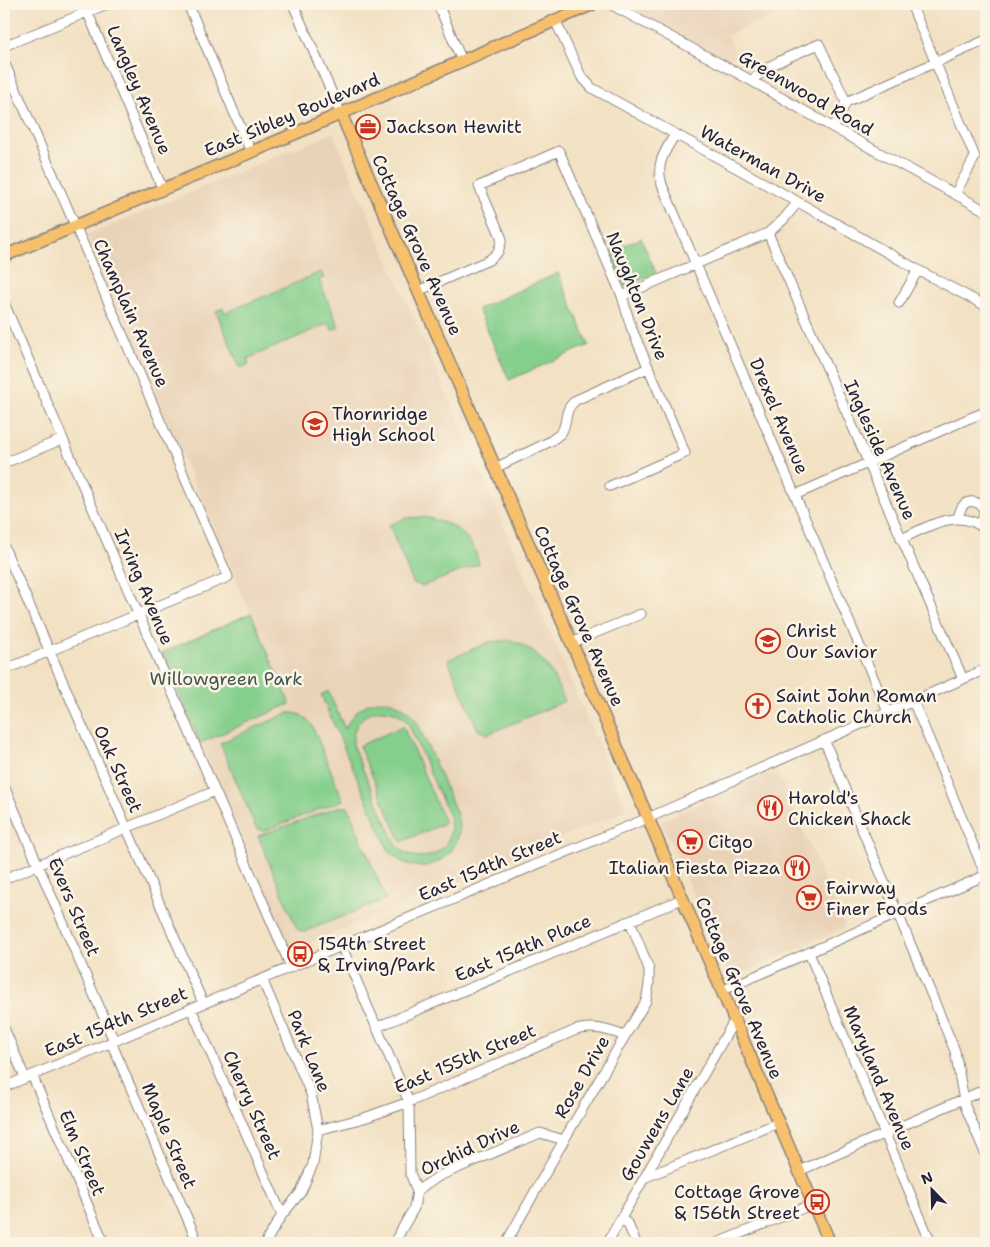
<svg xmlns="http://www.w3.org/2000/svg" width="990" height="1247" viewBox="0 0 990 1247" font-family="'Shantell Sans',sans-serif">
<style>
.built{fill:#e9d3b8}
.green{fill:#85cf8c;stroke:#547864;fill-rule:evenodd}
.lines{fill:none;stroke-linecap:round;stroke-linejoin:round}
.minor-casing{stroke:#8a827f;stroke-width:11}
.major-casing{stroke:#8a827f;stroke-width:14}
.minor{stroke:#fff;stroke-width:9}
.major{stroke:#f7c06c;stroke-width:11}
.labels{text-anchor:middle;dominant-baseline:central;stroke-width:5;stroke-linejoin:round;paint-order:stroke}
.street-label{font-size:18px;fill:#22223b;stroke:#fcf5e5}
.poi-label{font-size:18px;fill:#22223b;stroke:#fcf5e5;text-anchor:start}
.park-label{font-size:18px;fill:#405653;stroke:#fcf5e5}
</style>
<rect width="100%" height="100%" fill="#fcf5e5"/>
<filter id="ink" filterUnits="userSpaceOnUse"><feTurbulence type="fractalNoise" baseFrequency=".02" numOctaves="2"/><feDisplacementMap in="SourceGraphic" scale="10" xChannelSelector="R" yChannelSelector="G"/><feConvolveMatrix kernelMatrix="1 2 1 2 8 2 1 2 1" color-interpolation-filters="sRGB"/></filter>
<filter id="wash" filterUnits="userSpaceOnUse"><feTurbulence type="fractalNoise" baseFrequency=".0096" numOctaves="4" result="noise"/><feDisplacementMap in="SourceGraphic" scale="20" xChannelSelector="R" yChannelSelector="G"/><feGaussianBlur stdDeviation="1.12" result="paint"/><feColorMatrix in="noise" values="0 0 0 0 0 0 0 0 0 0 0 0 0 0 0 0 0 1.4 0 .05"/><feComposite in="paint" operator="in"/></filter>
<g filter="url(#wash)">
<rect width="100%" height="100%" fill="#f2e1c3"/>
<!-- built -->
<path class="built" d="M 622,4 L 817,4 L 801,11 L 798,6 L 727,35 L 736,55 L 724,60 Z
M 333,133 L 627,810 L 292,951 L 200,743 L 290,704 L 87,235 Z
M 776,769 L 845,928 L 730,978 L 661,821 Z"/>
<!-- green -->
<path class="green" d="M 641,238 L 656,273 L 625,287 L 609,252 Z
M 321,272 L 324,278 L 319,280 L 339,327 L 332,330 L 329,323 L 247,359 L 249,364 L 240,368 L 216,311 L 223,308 L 225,313 Z
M 558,273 L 589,345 L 509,380 L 478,309 Z
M 423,517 C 452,522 472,533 479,564 L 423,586 L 413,583 L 389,525 L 407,518 Z
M 251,613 L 290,704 L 200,743 L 162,653 Z
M 511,640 C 546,655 549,668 565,701 L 488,734 L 478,730 L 448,660 L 489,642 Z
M 328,691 L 345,729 C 361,693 400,691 419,726 L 456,812 C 473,857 415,887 388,849 L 321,695 ZM 381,710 C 393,710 401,714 408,723 L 449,816 C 461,854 410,874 393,838 L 354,749 C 349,730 361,712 381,710 Z
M 288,713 C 301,713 303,715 312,725 L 343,800 L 264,831 L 256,828 L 220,743 Z
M 403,726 L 445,823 L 401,842 L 359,746 Z
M 338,807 L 348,807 L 386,899 L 304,932 L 297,929 L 258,836 Z"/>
</g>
<g filter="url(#ink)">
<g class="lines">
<defs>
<path id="minor" d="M 84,4 L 163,190
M 188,4 L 251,152
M 293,4 L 341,114
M 438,4 L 462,61
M 610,4 L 752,81 L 834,128 L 986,211
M 911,4 L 975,157 L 955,194
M 555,20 L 581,76 L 592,88 L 798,202 L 918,270 L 986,306
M 4,46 L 107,4
M 4,62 L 228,577 L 4,670
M 752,81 C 768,63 797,54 819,44 L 846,102
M 834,128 L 846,102 L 986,40
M 675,134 C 665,152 655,163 662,185 L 888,712
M 768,233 L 963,679
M 418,291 L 489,260 L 498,252 L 502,239 L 479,186 L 559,151 L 622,296 L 631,327 L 685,453 L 610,486
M 622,296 L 768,233 L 783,220 L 798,202
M 4,303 L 291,967
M 899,303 L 918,270
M 4,463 L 63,439
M 495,468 L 551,441 C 554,438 558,436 561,433 C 569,422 562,411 576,400 L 648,368
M 795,495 L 970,418 L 986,412
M 958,518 C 959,515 960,510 962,507 C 968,497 985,502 984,514 C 984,518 981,521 979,525
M 901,539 C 924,529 949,512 974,522 C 976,524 979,524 981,526 C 983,529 985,533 986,537
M 4,547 L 203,1003
M 571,643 L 641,614
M 913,701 L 986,876
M 824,740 L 898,914 L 955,1051 L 965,1106 L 986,1155
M 4,786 L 114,1041
M 4,879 L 215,791
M 341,945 L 409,1102 L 410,1173 L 417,1191
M 809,953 L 931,1243
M 262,979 L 311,1094 L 318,1130 L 313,1164 L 301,1192 L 282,1215 L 268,1238 L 266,1243
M 721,991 L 986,875
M 191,1008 L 282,1215
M 377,1027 L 682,899
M 4,1028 L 25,1078
M 111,1042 L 198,1243
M 32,1075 L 104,1243
M 4,1087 L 648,818 L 986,669
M 318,1130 L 364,1118 L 409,1102 L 576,1030 C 594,1025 608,1030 625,1036
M 799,1171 L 986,1089
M 646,1177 L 778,1123
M 621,1219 L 628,1224 L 636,1243
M 394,1243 L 414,1208 L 417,1191 L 439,1176 L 540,1133 L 564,1140
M 506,1243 L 564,1140 L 625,1036 L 646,1001 L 649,985 L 649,969 L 630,921
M 607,1243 L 734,1021
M 717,1243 L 813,1204"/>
<path id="major" d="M 341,114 L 648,818 L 830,1243
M 4,256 L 294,134 L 593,4"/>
</defs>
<!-- minor casing -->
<use href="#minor" class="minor-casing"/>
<!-- major casing -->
<use href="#major" class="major-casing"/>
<!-- minor -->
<use href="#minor" class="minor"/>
<!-- major -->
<use href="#major" class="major"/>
</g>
</g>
<!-- icons -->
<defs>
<symbol id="office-ring" viewBox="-11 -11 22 22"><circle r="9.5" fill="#fcf5e5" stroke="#c8321e" stroke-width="1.5"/><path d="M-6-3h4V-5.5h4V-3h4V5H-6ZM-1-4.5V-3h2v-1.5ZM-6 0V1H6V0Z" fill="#c8321e"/></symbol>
<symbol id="school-ring" viewBox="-11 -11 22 22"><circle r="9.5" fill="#fcf5e5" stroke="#c8321e" stroke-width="1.5"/><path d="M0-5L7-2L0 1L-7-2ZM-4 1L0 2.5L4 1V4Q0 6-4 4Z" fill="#c8321e"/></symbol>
<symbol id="church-ring" viewBox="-11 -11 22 22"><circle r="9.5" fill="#fcf5e5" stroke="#c8321e" stroke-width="1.5"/><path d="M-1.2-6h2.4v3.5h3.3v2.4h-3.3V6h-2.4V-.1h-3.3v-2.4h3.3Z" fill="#c8321e"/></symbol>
<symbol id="restaurant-ring" viewBox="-11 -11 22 22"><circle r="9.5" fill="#fcf5e5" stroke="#c8321e" stroke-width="1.5"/><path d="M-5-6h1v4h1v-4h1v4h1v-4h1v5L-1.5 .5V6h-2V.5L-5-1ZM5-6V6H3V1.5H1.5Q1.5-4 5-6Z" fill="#c8321e"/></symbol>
<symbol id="supermarket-ring" viewBox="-11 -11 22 22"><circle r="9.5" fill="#fcf5e5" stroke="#c8321e" stroke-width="1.5"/><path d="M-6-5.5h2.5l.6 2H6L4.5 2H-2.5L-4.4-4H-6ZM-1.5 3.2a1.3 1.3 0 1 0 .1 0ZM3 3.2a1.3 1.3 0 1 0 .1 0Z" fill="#c8321e"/></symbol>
<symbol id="bus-ring" viewBox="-11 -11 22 22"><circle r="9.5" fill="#fcf5e5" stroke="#c8321e" stroke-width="1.5"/><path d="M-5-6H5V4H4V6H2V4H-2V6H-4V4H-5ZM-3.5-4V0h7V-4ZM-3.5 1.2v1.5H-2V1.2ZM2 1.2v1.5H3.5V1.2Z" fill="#c8321e"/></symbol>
</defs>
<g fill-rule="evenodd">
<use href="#office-ring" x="354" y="113" width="28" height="28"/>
<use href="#school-ring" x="301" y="410" width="28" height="28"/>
<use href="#school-ring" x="754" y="627" width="28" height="28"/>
<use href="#church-ring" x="744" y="692" width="28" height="28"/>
<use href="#restaurant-ring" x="756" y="794" width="28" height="28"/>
<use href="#supermarket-ring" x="676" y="828" width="28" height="28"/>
<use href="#restaurant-ring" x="783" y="854" width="28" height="28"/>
<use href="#supermarket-ring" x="795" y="884" width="28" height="28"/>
<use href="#bus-ring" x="286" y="940" width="28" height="28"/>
<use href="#bus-ring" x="803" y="1188" width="28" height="28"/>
</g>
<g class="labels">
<!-- street labels -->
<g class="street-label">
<text transform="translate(139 90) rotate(67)">Langley Avenue</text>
<text transform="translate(806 93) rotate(30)">Greenwood Road</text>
<text transform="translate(292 115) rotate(-23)">East Sibley Boulevard</text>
<text transform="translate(763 164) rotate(29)">Waterman Drive</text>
<text transform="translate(417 245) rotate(66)">Cottage Grove Avenue</text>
<text transform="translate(637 296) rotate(68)">Naughton Drive</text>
<text transform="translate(131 313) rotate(66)">Champlain Avenue</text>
<text transform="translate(779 416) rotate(67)">Drexel Avenue</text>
<text transform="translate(880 450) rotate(66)">Ingleside Avenue</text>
<text transform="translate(144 587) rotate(67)">Irving Avenue</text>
<text transform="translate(579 616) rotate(66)">Cottage Grove Avenue</text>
<text transform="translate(118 769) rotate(66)">Oak Street</text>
<text transform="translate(490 866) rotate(-23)">East 154th Street</text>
<text transform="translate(74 907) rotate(67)">Evers Street</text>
<text transform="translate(523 948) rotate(-23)">East 154th Place</text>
<text transform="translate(739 988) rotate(67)">Cottage Grove Avenue</text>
<text transform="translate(116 1022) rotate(-23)">East 154th Street</text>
<text transform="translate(309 1051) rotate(68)">Park Lane</text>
<text transform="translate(465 1059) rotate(-23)">East 155th Street</text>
<text transform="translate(582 1077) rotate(-60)">Rose Drive</text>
<text transform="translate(879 1078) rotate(67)">Maryland Avenue</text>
<text transform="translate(252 1105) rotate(66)">Cherry Street</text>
<text transform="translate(657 1124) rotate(-60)">Gouwens Lane</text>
<text transform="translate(169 1136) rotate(67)">Maple Street</text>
<text transform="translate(470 1148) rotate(-25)">Orchid Drive</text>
<text transform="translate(82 1153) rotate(67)">Elm Street</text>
</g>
<!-- poi labels -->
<g class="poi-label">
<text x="386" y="127">Jackson Hewitt</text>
<text x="332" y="414">Thornridge<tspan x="332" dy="21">High School</tspan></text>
<text x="786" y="631">Christ<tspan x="786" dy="21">Our Savior</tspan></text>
<text x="776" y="696">Saint John Roman<tspan x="776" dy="21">Catholic Church</tspan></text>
<text x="788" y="798">Harold's<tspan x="788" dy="21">Chicken Shack</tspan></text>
<text x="708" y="842">Citgo</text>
<text x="780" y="868" text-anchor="end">Italian Fiesta Pizza</text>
<text x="826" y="888">Fairway<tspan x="826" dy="21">Finer Foods</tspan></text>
<text x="318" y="944">154th Street<tspan x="318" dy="21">&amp; Irving/Park</tspan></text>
<text x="800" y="1192" text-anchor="end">Cottage Grove<tspan x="800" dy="21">&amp; 156th Street</tspan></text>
</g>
<!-- park labels -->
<g class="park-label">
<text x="226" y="679">Willowgreen Park</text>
</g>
</g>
<!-- margin -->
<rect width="990" height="1247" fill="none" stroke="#fcf5e5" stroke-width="20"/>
<!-- north arrow -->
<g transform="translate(932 1190) rotate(337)" stroke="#fcf5e5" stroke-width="4" paint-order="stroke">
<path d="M0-4L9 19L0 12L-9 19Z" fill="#22223b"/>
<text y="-8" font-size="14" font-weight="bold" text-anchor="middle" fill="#22223b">N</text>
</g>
</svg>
